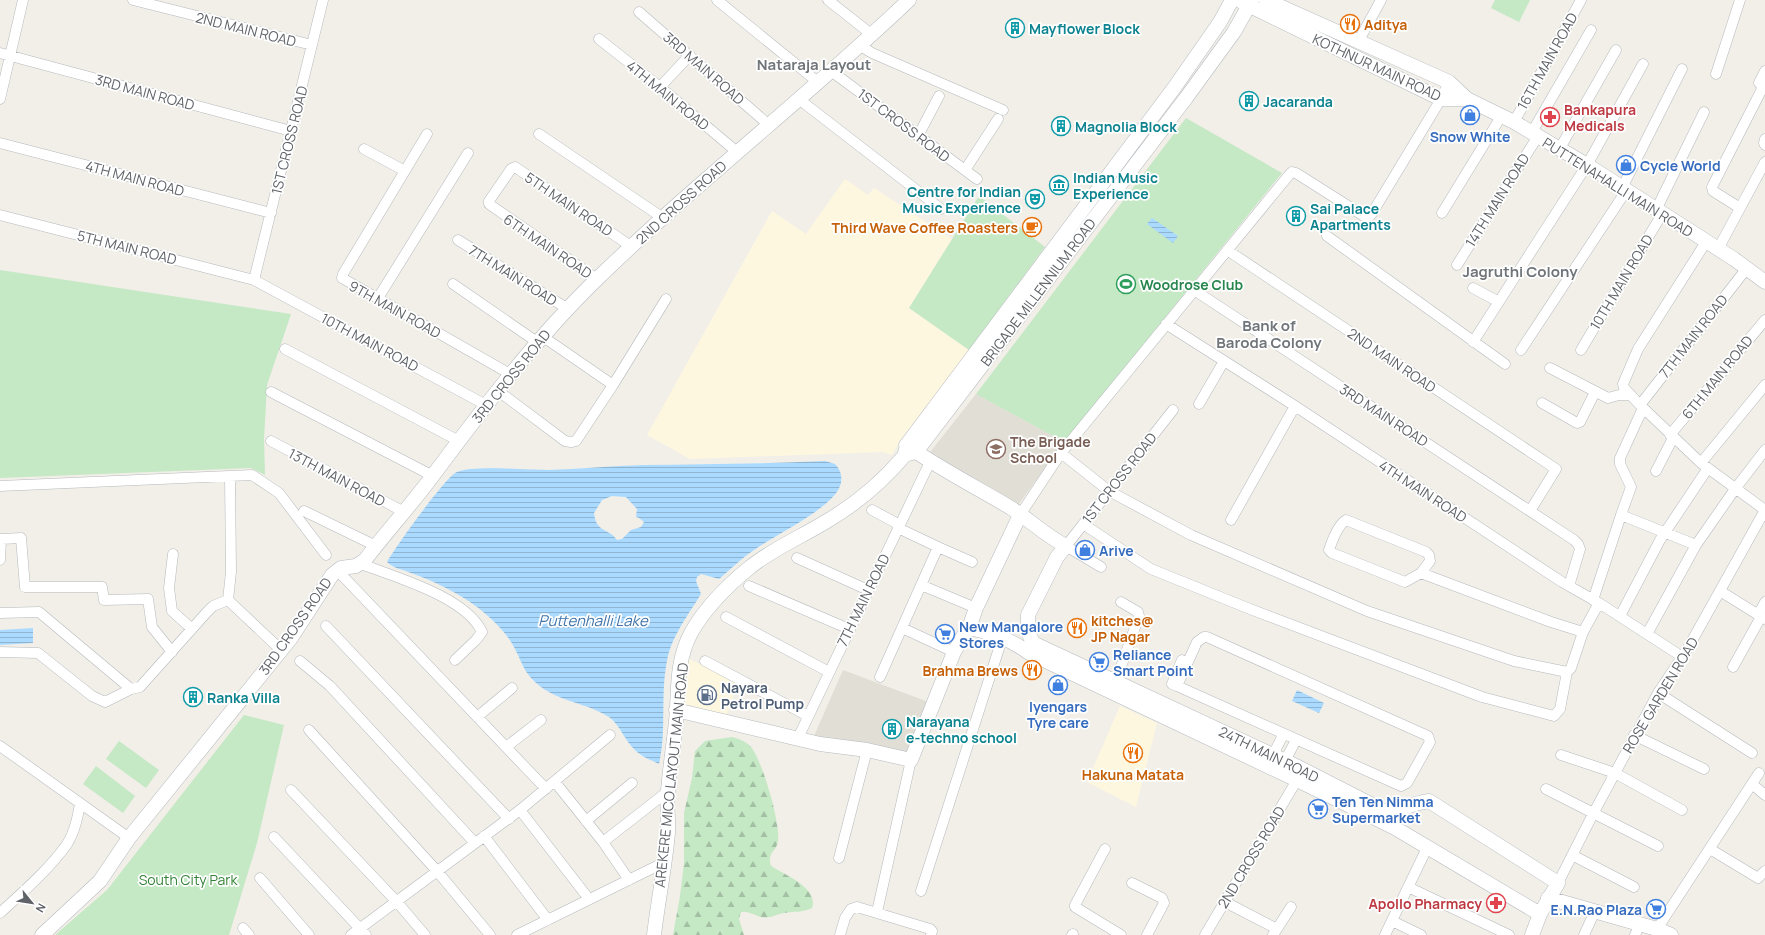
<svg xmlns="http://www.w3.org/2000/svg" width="1765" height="935" viewBox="0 0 1765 935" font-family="Manrope,sans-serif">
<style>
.commercial{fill:#fef7e0}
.education{fill:#e1ded6}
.green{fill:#c5e8c5}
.forest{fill:url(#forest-firs)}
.water{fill:url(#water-rules);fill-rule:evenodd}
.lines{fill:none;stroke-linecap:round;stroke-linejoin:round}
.street-casing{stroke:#b5b8bc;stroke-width:11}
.secondary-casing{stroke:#b6babf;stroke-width:15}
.street{stroke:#fff;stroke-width:10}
.secondary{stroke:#fff;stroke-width:14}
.labels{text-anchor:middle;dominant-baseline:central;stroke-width:3.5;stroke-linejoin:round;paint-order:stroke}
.food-label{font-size:14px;font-weight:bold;fill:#c56008;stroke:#fff;text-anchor:start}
.culture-label{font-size:14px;font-weight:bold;fill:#0d838f;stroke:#fff;text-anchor:start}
.street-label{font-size:14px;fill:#5f6368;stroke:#fff}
.health-label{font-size:14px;font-weight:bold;fill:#be3a42;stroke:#fff;text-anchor:start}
.shop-label{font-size:14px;font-weight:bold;fill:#366cbe;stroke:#fff;text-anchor:start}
.leisure-label{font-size:14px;font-weight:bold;fill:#27864d;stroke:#fff;text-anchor:start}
.education-label{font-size:14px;font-weight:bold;fill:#785e54;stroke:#fff;text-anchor:start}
.service-label{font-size:14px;font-weight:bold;fill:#4e5e75;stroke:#fff;text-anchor:start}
.park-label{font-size:14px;fill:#348238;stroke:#fff}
.neighbourhood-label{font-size:15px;font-weight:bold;fill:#70757a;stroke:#fff}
.water-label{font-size:15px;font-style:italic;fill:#4174aa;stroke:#fff}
</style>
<defs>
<pattern id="forest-firs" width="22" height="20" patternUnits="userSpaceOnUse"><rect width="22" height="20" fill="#c5e8c5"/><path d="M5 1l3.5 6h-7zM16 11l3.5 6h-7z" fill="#a3c0a4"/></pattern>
<pattern id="water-rules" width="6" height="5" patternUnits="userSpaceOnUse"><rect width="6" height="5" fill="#aadaff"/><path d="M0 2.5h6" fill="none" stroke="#8eb4d2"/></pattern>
</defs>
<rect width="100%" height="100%" fill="#f1efe8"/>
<!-- commercial -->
<path class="commercial" d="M 845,179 L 868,195 L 874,188 L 952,239 L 909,308 L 969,350 L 902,438 L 892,455 L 883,452 L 690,459 L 647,435 L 772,211 L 806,234 Z
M 687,658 L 738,683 L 726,717 L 680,706 Z
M 1120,706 L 1157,723 L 1136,807 L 1087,782 Z"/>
<!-- education -->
<path class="education" d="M 976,394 L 1064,442 L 1018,505 L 927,456 Z
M 843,670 L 931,703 L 911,749 L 903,753 L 814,736 Z"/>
<!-- green -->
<path class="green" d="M 1495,0 L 1530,0 L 1519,22 L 1491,8 Z
M 1186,118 L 1282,173 L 1064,442 L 976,394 Z
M 979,196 L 1045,247 L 969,350 L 909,308 Z
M 0,270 L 291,314 L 267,385 L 264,439 L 265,475 L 251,468 L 0,478 Z
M 244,715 L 284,725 L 257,843 L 229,935 L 55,935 L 107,890 Z
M 119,741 L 159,770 L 146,788 L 106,759 Z
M 96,766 L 135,796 L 123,813 L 83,784 Z"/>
<!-- forest -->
<path class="forest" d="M 732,737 C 739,739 746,741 751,747 C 762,760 781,824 778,841 C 776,853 767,851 771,866 C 785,875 819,888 812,908 C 802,913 794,911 784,913 C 776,914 771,919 762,917 C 754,916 750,911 741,912 L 739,919 L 744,935 L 673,935 L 680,896 L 684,863 L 684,813 L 692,778 L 695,751 L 705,741 Z"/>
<!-- water -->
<path class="water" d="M 1152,218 L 1178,236 L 1173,243 L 1147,224 Z
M 825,461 L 835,464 C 841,470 843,478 840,486 C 832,508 777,534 757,548 C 743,557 732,568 719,579 L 701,574 L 697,577 L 696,581 L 701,594 C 689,614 671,637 667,661 C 660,695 667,731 659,764 C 651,760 642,757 635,750 C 625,741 620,725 609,717 C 584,701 553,702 531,678 C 523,669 520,658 515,649 C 508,634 493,620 481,610 C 461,594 436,582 411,573 C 402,569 394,569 387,562 C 394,549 446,476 457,472 C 472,465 527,470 547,470 C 579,469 612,466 644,465 C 704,464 765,464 825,461 ZM 612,496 L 626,497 L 637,509 L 636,517 L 639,518 L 644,522 L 641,527 L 631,530 L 622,539 L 617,540 C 609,528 596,533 594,513 L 602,500 Z
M 33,628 L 33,643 L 0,645 L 0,630 Z
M 1297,690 L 1324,703 L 1319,713 L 1292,701 Z"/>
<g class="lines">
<defs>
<path id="street" d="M 133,0 L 312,45
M 717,0 L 819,83
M 828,0 L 871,34
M 639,12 L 769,125
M 599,39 L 660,87 L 737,152
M 1358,42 L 1381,0
M 859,45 L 872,53 L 1003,110
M 0,53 L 291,131
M 831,71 L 977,179
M 1765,71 L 1759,83 L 1765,86
M 1716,74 L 1740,0
M 660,87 L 690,55
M 0,99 L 23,0
M 800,100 L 941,209
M 1514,122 L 1581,0
M 1532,132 L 1591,30
M 427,134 L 343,274 L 342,278 L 510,374
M 539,134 L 663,218
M 918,136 L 939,96
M 1765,139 L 1764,143 L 1765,145
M 0,143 L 271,213
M 1560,148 L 1616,50
M 364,149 L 405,171
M 965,170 L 998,119
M 1622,188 L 1682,69
M 1740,208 L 1713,191 L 1712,187 L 1764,85
M 1656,210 L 1704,112
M 1442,213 L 1502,115
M 0,215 L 254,280 L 486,405
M 1327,236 L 1505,364
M 458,240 L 568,309
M 1706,242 L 1638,349 L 1623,384 L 1624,388 L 1640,405 L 1701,463 L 1765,510
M 1718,249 L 1765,162
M 1227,250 L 1556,469 L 1530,511
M 1457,265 L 1538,136
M 597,279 L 489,204 L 489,201 L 511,169 L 515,167 L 632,247
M 254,280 L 323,0
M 453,284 L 537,342
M 1473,288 L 1499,302
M 1194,290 L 1574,540 L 1578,544 L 1580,549 L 1569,586
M 378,298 L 468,153
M 1166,324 L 1295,406 L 1562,582 L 1599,603 L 1681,656
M 542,336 L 613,385
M 1473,342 L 1587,165 L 1643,64
M 285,349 L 459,441
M 1521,350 L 1626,191
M 1581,350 L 1662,214
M 1550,368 L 1608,398 L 1619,395 L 1631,395
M 497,390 L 565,441 L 571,442 L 576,441 L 613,385 L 666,299
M 271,392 L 433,476
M 1542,403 L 1577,423 L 1580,422 L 1595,392
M 1199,404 L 1224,361
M 1640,405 L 1747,268
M 1670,435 L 1765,320
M 271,441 L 404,512
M 1061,453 L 1109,491 L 1191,535 L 1367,611 L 1514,661 L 1567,672 L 1571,668 L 1583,632 L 1599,603
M 1701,463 L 1765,385
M 1656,471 L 1673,438
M 230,477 L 231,572 L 228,600 L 281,650
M 0,486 L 252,475 L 279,493 L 326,555
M 872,510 L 900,525
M 304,511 L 376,546
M 1020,515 L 1061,453 L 1289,175 L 1292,172 L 1296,173 L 1367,218 L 1371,215 L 1441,99 L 1449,82
M 1621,515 L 1696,545
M 1231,520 L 1295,406
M 1346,520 L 1426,552 L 1429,555 L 1430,561 L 1421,573 L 1405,582 L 1332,553 L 1329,550 C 1332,541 1338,525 1346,520 Z
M 1083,524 L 1151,569 L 1250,609 L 1482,697 L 1554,716 L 1560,709 L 1567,672
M 938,547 L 972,562
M 173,554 L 169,588 L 172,611 L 192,629
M 797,558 L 868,590
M 0,560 L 1,539 L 21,538 L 25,587 L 102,587 L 104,600 L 148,599 L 152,627 L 172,652
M 361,564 C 395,577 466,597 482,632 L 476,640 L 455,660
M 1101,567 L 1066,546 L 1173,410
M 337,570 L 546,789
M 1421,573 L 1551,622 L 1583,632
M 921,585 L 976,608
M 749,586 L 849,629
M 1720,591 L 1765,619
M 1593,600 L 1621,515 L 1631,487 L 1620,464 L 1620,458 L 1643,408
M 0,613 L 39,612 L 131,689
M 1758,615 L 1765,602
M 1620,616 L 1660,540 L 1708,468
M 726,617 L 829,672
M 326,626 L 509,819
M 902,628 L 954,652
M 1647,634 L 1696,545 L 1735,489 L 1765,450
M 0,652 L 38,653 L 92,696 L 105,702 L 131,689 L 140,687 L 207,612 L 213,606 L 228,600
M 300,661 L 330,686 L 475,843
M 705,661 L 808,716
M 1733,667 L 1761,617
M 880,677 L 938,547 L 898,528
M 1116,681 L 1139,616 L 1138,612 L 1121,602
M 1177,686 L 1197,642 L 1204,637 L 1207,637 L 1428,736 L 1430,742 L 1407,783 L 1401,786 L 1177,686 L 1172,684 L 1182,660
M 1658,693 L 1752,753
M 477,717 L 512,688
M 309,730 L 437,871 L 490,935
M 1634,735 L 1704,769
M 798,738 L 930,462
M 0,746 L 129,838
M 506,747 L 541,720
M 1273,755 L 1283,735
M 1561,755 L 1615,773 L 1682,810
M 1285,761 L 1296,740
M 555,782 L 603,842 L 667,792
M 1752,784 L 1765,795
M 1546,789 L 1658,846
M 291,790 L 397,902 L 425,935
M 520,810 L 589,899
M 586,821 L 632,783
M 484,836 L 548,920
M 274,837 L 366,935
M 603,842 L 629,880
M 1105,849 L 1075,905 L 1075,907 L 1121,935
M 1710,849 L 1758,878 L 1765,871
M 1572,855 L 1634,887
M 839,858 L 867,750
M 260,878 L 309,935
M 1132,883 L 1162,898 L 1164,903 L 1147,935
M 1558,883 L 1593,814 L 1658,693 L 1688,648 L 1765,510
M 1408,887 L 1509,935
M 921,891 L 1002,639
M 1225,902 L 1277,929
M 877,912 L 911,760
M 0,913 C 23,892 47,871 65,847 C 74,835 78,817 80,803
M 1392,921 L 1421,935
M 243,928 L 249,935
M 1657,929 L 1759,773
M 351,935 L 520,810 L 610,735
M 517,935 L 663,863
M 840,935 L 845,918 L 851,909 L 857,907 L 930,929 L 932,931 L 931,935
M 1072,935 L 1073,934
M 1205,935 L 1297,780
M 1273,935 L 1291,907
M 1385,935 L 1427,848
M 1584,935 L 1595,911
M 1635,935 L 1640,924"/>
<path id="secondary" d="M 1266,0 L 1449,82 L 1467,99 L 1514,122 L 1587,165 L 1734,259 L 1765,282
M 1242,2 L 1441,99 L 1467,99
M 906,445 C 940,469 976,487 1011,508 C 1030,520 1046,536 1066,546 L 1057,557 L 1028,615 L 1028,632 L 1033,643 L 1296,766 L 1388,813 C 1402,809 1414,803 1429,801 L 1558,883 L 1540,914 L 1532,935
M 905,453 L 908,443 L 1174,88 L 1220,22 L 1232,0
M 908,454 L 916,452 L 1186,98 L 1234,32 L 1252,0
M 969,628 C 989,632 1012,640 1029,653 L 1297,780 L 1395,828 L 1540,914
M 676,710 L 820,744 L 867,750 L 911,760 L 954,652 L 965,633 L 969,628 L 976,608 L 1020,515
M 1548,898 L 1657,929 L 1671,935
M 42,935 L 100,881 L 129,838 L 291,638 L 332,575 L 341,568 L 356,566 L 365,560 C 387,531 412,504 434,474 C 485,406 536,338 598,278 C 698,181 808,96 909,0
M 654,935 C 658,901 665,867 668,833 C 669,819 666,805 668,791 C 670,764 675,737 677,710 C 678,683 678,657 691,633 C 705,608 727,586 749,568 C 772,549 801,537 827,521 C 856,504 883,481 905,455"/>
</defs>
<!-- street casing -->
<use href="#street" class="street-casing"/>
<!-- secondary casing -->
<use href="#secondary" class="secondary-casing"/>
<!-- street -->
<use href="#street" class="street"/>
<!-- secondary -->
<use href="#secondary" class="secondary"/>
</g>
<!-- icons -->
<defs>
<symbol id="restaurant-ring" viewBox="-11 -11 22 22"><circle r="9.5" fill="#fff" stroke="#e8710a" stroke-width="1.5"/><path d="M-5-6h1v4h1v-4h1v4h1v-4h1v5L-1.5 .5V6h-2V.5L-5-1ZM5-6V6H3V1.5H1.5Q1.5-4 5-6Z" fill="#e8710a"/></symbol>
<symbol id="building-ring" viewBox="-11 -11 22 22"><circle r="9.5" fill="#fff" stroke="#0f9aa8" stroke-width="1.5"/><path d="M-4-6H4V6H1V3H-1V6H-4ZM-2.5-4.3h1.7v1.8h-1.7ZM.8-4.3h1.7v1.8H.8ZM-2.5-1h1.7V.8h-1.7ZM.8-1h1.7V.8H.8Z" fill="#0f9aa8"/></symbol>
<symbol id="shop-ring" viewBox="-11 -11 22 22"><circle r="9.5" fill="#fff" stroke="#3f7fe0" stroke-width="1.5"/><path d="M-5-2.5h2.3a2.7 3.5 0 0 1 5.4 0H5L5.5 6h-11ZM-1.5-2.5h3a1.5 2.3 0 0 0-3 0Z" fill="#3f7fe0"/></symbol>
<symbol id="pharmacy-ring" viewBox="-11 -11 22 22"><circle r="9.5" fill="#fff" stroke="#e0444e" stroke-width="1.5"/><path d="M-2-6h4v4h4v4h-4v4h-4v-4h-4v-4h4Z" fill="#e0444e"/></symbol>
<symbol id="museum-ring" viewBox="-11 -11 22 22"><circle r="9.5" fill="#fff" stroke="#0f9aa8" stroke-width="1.5"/><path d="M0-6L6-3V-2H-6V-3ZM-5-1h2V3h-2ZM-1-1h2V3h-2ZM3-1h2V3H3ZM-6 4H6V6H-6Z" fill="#0f9aa8"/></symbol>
<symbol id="theatre-ring" viewBox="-11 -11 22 22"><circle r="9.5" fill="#fff" stroke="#0f9aa8" stroke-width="1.5"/><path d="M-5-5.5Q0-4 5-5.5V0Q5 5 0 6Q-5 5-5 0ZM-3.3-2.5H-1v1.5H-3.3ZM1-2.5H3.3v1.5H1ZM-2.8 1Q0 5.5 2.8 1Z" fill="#0f9aa8"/></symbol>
<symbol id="cafe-ring" viewBox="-11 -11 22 22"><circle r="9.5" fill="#fff" stroke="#e8710a" stroke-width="1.5"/><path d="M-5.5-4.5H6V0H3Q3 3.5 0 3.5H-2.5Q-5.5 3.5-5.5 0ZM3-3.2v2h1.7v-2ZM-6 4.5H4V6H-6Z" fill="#e8710a"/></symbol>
<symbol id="stadium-ring" viewBox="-11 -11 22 22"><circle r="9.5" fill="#fff" stroke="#2e9e5b" stroke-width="1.5"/><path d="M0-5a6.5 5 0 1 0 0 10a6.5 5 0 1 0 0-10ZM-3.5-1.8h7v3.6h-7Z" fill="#2e9e5b"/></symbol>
<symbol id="school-ring" viewBox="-11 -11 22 22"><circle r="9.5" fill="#fff" stroke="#8d6e63" stroke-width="1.5"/><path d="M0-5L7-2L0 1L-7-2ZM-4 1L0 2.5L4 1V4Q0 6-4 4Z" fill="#8d6e63"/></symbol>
<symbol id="supermarket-ring" viewBox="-11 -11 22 22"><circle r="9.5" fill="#fff" stroke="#3f7fe0" stroke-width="1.5"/><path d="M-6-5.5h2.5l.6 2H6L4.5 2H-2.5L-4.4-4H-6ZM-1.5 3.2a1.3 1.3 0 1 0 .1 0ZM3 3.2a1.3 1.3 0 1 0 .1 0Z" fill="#3f7fe0"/></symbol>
<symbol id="fuel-ring" viewBox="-11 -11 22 22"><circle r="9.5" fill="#fff" stroke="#5c6f8a" stroke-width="1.5"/><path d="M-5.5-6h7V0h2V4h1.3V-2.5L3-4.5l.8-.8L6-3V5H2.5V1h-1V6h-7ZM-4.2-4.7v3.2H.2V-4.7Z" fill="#5c6f8a"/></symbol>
</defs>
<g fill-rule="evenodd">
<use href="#restaurant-ring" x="1339" y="13" width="22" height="22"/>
<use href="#building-ring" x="1004" y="17" width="22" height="22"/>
<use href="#building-ring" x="1238" y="90" width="22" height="22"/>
<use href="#shop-ring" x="1459" y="104" width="22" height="22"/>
<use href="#pharmacy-ring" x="1539" y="106" width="22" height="22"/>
<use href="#building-ring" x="1050" y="115" width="22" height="22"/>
<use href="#shop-ring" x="1615" y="154" width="22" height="22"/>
<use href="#museum-ring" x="1048" y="174" width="22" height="22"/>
<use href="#theatre-ring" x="1024" y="188" width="22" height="22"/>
<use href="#building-ring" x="1285" y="205" width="22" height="22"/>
<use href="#cafe-ring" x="1021" y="216" width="22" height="22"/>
<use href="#stadium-ring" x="1115" y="273" width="22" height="22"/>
<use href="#school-ring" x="985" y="438" width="22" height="22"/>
<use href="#shop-ring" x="1074" y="539" width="22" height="22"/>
<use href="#restaurant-ring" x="1066" y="617" width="22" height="22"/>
<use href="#supermarket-ring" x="934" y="623" width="22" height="22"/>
<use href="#supermarket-ring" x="1088" y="651" width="22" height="22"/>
<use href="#restaurant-ring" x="1021" y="659" width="22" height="22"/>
<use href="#shop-ring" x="1047" y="674" width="22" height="22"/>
<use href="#fuel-ring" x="696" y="684" width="22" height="22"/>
<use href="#building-ring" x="182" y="686" width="22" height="22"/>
<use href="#building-ring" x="881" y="718" width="22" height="22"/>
<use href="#restaurant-ring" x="1122" y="742" width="22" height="22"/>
<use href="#supermarket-ring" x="1307" y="798" width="22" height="22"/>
<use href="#pharmacy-ring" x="1485" y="892" width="22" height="22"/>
<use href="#supermarket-ring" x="1645" y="898" width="22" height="22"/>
</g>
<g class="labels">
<!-- food labels -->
<g class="food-label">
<text x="1364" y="24">Aditya</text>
<text x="1018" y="227" text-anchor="end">Third Wave Coffee Roasters</text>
<text x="1091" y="620">kitches@<tspan x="1091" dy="16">JP Nagar</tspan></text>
<text x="1018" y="670" text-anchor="end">Brahma Brews</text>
<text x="1133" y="774" text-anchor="middle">Hakuna Matata</text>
</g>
<!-- culture labels -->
<g class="culture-label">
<text x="1029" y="28">Mayflower Block</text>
<text x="1263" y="101">Jacaranda</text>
<text x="1075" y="126">Magnolia Block</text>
<text x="1073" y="177">Indian Music<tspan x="1073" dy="16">Experience</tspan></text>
<text x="1021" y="191" text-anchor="end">Centre for Indian<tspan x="1021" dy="16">Music Experience</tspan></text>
<text x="1310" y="208">Sai Palace<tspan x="1310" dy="16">Apartments</tspan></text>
<text x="207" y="697">Ranka Villa</text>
<text x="906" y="721">Narayana<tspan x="906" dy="16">e-techno school</tspan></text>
</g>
<!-- street labels -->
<g class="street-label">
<text transform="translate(246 29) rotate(14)">2ND MAIN ROAD</text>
<text transform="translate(1547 61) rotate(-61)">16TH MAIN ROAD</text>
<text transform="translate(1377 67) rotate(25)">KOTHNUR MAIN ROAD</text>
<text transform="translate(704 68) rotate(41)">3RD MAIN ROAD</text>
<text transform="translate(145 92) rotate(15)">3RD MAIN ROAD</text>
<text transform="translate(668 95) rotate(39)">4TH MAIN ROAD</text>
<text transform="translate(904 125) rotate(37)">1ST CROSS ROAD</text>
<text transform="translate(289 140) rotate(-76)">1ST CROSS ROAD</text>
<text transform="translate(135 178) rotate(15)">4TH MAIN ROAD</text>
<text transform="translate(1618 187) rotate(32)">PUTTENAHALLI MAIN ROAD</text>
<text transform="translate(1497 200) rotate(-58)">14TH MAIN ROAD</text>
<text transform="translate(681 202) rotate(-42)">2ND CROSS ROAD</text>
<text transform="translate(569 204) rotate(34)">5TH MAIN ROAD</text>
<text transform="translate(548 246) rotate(34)">6TH MAIN ROAD</text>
<text transform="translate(127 247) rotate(14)">5TH MAIN ROAD</text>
<text transform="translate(513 275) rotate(32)">7TH MAIN ROAD</text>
<text transform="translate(1621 282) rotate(-59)">10TH MAIN ROAD</text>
<text transform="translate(1038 292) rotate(-53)">BRIGADE MILLENNIUM ROAD</text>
<text transform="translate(395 309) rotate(29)">9TH MAIN ROAD</text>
<text transform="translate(1693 336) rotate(-52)">7TH MAIN ROAD</text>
<text transform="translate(370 342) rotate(28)">10TH MAIN ROAD</text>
<text transform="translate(1392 360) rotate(34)">2ND MAIN ROAD</text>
<text transform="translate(511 376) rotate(-51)">3RD CROSS ROAD</text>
<text transform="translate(1717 377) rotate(-51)">6TH MAIN ROAD</text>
<text transform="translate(1384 415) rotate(33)">3RD MAIN ROAD</text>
<text transform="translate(337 477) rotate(28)">13TH MAIN ROAD</text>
<text transform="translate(1119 478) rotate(-52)">1ST CROSS ROAD</text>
<text transform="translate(1423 491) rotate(33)">4TH MAIN ROAD</text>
<text transform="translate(863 600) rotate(-64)">7TH MAIN ROAD</text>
<text transform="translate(295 626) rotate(-55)">3RD CROSS ROAD</text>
<text transform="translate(1660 695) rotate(-59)">ROSE GARDEN ROAD</text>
<text transform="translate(1269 754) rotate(26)">24TH MAIN ROAD</text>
<text transform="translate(671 775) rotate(-84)">AREKERE MICO LAYOUT MAIN ROAD</text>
<text transform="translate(1251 857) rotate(-59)">2ND CROSS ROAD</text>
</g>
<!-- health labels -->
<g class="health-label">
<text x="1564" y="109">Bankapura<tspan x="1564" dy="16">Medicals</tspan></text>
<text x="1482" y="903" text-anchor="end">Apollo Pharmacy</text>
</g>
<!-- shop labels -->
<g class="shop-label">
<text x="1470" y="136" text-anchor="middle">Snow White</text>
<text x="1640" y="165">Cycle World</text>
<text x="1099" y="550">Arive</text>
<text x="959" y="626">New Mangalore<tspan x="959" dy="16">Stores</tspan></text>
<text x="1113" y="654">Reliance<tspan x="1113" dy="16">Smart Point</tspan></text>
<text x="1058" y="706" text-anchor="middle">Iyengars<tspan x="1058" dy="16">Tyre care</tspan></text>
<text x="1332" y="801">Ten Ten Nimma<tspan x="1332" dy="16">Supermarket</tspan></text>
<text x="1642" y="909" text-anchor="end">E.N.Rao Plaza</text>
</g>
<!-- leisure labels -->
<g class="leisure-label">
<text x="1140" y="284">Woodrose Club</text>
</g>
<!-- education labels -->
<g class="education-label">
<text x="1010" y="441">The Brigade<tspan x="1010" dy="16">School</tspan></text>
</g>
<!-- service labels -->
<g class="service-label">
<text x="721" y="687">Nayara<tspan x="721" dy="16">Petrol Pump</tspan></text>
</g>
<!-- park labels -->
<g class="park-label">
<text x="188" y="879">South City Park</text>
</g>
<!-- neighbourhood labels -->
<g class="neighbourhood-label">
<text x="814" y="64">Nataraja Layout</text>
<text x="1520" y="271">Jagruthi Colony</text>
<text x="1269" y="325">Bank of<tspan x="1269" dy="17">Baroda Colony</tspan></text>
</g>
<!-- water labels -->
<g class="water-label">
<text x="593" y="620">Puttenhalli Lake</text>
</g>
</g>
<!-- north arrow -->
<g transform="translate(32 903) rotate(120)" stroke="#ffffff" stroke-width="3" paint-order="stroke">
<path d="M0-3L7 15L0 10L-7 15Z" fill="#5f6368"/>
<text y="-6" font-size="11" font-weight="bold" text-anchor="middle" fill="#5f6368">N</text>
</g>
</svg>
